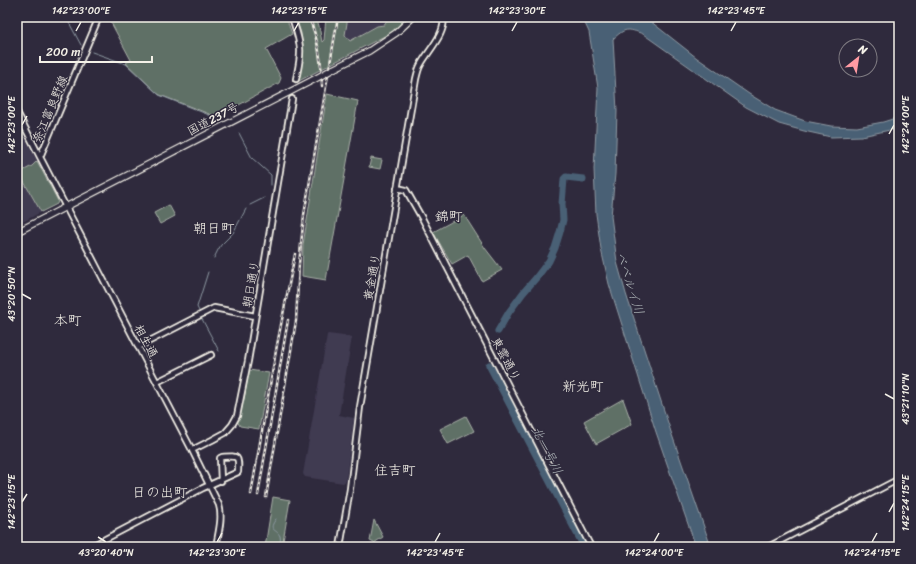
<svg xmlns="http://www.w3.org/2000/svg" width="916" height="564" viewBox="0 0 916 564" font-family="Sriracha,'Klee One',sans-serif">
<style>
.built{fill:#403a51}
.green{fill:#5e6f66;stroke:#a9b0a7}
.water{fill:#4a6075;stroke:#8e9aa3}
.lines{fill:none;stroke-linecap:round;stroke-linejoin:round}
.stream{stroke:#8e9aa3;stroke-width:1}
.river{stroke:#4a6075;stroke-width:7}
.secondary-casing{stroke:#f4f1e8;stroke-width:8}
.highway-casing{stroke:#f4f1e8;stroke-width:8}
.secondary{stroke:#2f2a3d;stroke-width:4.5}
.highway{stroke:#2f2a3d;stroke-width:5.5}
.rail-casing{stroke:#f4f1e8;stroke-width:2.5}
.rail{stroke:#2f2a3d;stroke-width:1;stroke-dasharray:3;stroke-linecap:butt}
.highway-bridge-casing{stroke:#f4f1e8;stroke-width:8;stroke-linecap:butt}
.highway-bridge{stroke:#2f2a3d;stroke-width:5.5}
.ticks{fill:none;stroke:#f4f1e8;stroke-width:1.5}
.labels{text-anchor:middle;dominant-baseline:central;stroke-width:3;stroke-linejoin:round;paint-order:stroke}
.street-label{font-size:12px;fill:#f4f1e8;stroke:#2f2a3d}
.water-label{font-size:13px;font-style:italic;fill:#b0b7ba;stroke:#2f2a3d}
.quarter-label{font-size:14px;fill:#f4f1e8;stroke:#2f2a3d}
.neatline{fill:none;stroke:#f4f1e8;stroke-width:1.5}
.ticks-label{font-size:10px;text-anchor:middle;fill:#f4f1e8}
</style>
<rect width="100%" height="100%" fill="#2f2a3d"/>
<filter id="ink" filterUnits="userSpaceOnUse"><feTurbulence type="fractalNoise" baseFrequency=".025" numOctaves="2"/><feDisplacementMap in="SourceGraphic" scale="8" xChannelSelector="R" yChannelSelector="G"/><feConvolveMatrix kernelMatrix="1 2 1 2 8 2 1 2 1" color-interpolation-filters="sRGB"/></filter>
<g filter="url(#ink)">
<!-- built -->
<path class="built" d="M 348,17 L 390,17 L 387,19 L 384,25 L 376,26 L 350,41 L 345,35 Z
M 22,132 L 37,161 L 32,166 L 19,173 L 41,212 L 17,225 L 17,135 Z
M 328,334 L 352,337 L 339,415 L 354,418 L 346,481 L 343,483 L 305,477 L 303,474 L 327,335 Z"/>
<!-- green -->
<path class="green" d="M 108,17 L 286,17 L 292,34 L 266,49 L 281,78 L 279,83 L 217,117 L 160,95 L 157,93 L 126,63 L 131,60 Z
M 295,17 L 316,17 L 319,26 L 322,42 L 324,40 L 326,17 L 348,17 L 345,35 L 350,41 L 377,26 L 384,25 C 390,13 396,17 409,17 L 394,31 L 295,83 L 302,49 L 301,33 Z
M 327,94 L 358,101 L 326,280 L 302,276 L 303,245 Z
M 371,158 L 382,160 L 380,169 L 369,167 Z
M 37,161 L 58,201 L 57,204 L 41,212 L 19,173 L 32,166 Z
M 169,205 L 175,216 L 160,224 L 154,213 Z
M 464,215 L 485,248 L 502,270 L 482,281 L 468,255 L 452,264 L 433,232 Z
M 249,370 L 269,373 L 259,429 L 240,426 L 237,421 C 244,405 246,387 249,370 Z
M 623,399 L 632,424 L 596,444 L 584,421 Z
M 466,416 L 474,431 L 448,444 L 440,429 Z
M 273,497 L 290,500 L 282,547 L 265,547 Z
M 374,520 L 383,537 L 374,543 L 370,541 Z"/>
<!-- water -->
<path class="water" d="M 582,17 L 645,17 L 697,58 L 749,94 L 775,110 L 805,121 L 831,126 L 857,127 L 883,122 L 899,117 L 899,128 L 862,136 L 831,137 L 804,131 L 779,124 L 746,107 L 643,34 C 627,28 625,28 613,39 L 617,111 L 615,174 L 611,216 L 617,262 L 626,294 L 671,432 L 711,547 L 696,547 L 656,432 L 609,284 L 601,249 L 596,214 L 594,169 L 598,88 L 589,32 Z"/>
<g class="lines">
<!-- stream -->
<path class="stream" d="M 66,17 L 81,45
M 92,52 L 126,64 L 159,95 L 214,117
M 239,133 L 252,158 L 271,175 L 271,185
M 250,205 L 264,198
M 214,258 L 218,250 L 221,245 L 233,233 L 246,209
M 199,311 L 197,307 L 208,272
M 202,319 L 219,351
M 276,519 C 267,531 276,528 280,536 C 281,540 280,544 279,547"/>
<!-- river -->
<path class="river" d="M 498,331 L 509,312 L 523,293 L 536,278 L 549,261 L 555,248 L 560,232 L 563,220 L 562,204 L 564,179 L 566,177 L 583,179
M 489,365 L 584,547"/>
<defs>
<path id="secondary" d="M 99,17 L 40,157 L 129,329 L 192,450 L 219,505 C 223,518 218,534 216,547
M 292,17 C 295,27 299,37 300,48 C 301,58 298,69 296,79
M 17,112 L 40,157
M 397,188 L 406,190 L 423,220 L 591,547
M 138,347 L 214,308 L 255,316
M 157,382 L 211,355
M 192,450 L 212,440 L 225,433 L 232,425 L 237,416 L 248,361 L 292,99
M 90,547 L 203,488 L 238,472 C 239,455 238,456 222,457 L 220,458 L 221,481
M 340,547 L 350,489 L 360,407 L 416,79 C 417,75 418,70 420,66 C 427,52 447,33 443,17
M 768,547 L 899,479"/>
<path id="highway" d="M 333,69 L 369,51 L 396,33 L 413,17
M 17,232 L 313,80"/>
</defs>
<!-- secondary casing -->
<use href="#secondary" class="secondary-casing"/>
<!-- highway casing -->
<use href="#highway" class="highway-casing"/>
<!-- secondary -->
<use href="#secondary" class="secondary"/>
<!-- highway -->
<use href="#highway" class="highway"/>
<defs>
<path id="rail" d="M 309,17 C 318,39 322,62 322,86
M 251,494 L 277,345 L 295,254
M 258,495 L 288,320
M 266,497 L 296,321 L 299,264 L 304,215 L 338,17"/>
</defs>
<!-- rail casing -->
<use href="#rail" class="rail-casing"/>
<!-- rail -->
<use href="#rail" class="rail"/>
<defs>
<path id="highway-bridge" d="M 313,80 L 333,69"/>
</defs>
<!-- highway-bridge casing -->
<use href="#highway-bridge" class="highway-bridge-casing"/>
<!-- highway-bridge -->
<use href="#highway-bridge" class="highway-bridge"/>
</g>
</g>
<!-- ticks -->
<path class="ticks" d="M 76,31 L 81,22M 294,31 L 299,22M 512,31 L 517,22M 731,31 L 736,22M 22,125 L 27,116M 889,134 L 894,125M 22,294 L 31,299M 885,394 L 894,399M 22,502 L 27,494M 889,512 L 894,503M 98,537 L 106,542M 217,542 L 222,533M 435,542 L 440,533M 654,542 L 659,533M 872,542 L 877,533"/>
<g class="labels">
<!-- street labels -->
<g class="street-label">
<text transform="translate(50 109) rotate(-67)">奈江富良野線</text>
<text transform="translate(213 119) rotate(-28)">国道237号</text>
<text transform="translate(372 277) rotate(-80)">黄金通り</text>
<text transform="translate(251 284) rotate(-80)">朝日通り</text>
<text transform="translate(146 341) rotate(62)">相生通</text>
<text transform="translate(506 359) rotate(62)">東雲通り</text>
</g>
<!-- water labels -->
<g class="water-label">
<text transform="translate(630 283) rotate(72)">ベベルイ川</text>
<text transform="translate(547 450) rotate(63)">北一号川</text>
</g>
<!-- quarter labels -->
<g class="quarter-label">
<text x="449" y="216">錦町</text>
<text x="214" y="228">朝日町</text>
<text x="68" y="320">本町</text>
<text x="583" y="386">新光町</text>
<text x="395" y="470">住吉町</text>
<text x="160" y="492">日の出町</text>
</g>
</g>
<!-- margin -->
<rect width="916" height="564" fill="none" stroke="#2f2a3d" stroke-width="44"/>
<!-- north arrow -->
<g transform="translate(858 58) rotate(30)"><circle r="19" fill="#2f2a3d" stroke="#7e7a81"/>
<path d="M0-3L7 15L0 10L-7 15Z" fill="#ff9aa2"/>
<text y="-6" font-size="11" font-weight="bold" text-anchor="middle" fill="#f4f1e8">N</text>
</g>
<!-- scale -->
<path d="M40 56v6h112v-6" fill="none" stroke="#f4f1e8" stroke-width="2"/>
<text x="46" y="56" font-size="12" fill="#f4f1e8" stroke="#2f2a3d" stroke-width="3" paint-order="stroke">200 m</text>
<rect x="22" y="22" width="872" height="520" class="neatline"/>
<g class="ticks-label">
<text x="81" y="14">142°23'00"E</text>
<text x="299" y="14">142°23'15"E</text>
<text x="517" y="14">142°23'30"E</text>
<text x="736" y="14">142°23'45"E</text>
<text transform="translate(11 125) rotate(-90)" y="4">142°23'00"E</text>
<text transform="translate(905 125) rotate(-90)" y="4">142°24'00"E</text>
<text transform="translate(11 294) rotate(-90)" y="4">43°20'50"N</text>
<text transform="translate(905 399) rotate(-90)" y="4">43°21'10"N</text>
<text transform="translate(11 502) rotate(-90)" y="4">142°23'15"E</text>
<text transform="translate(905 503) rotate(-90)" y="4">142°24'15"E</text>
<text x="106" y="556">43°20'40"N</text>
<text x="217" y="556">142°23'30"E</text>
<text x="435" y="556">142°23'45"E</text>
<text x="654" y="556">142°24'00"E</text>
<text x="872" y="556">142°24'15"E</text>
</g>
</svg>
